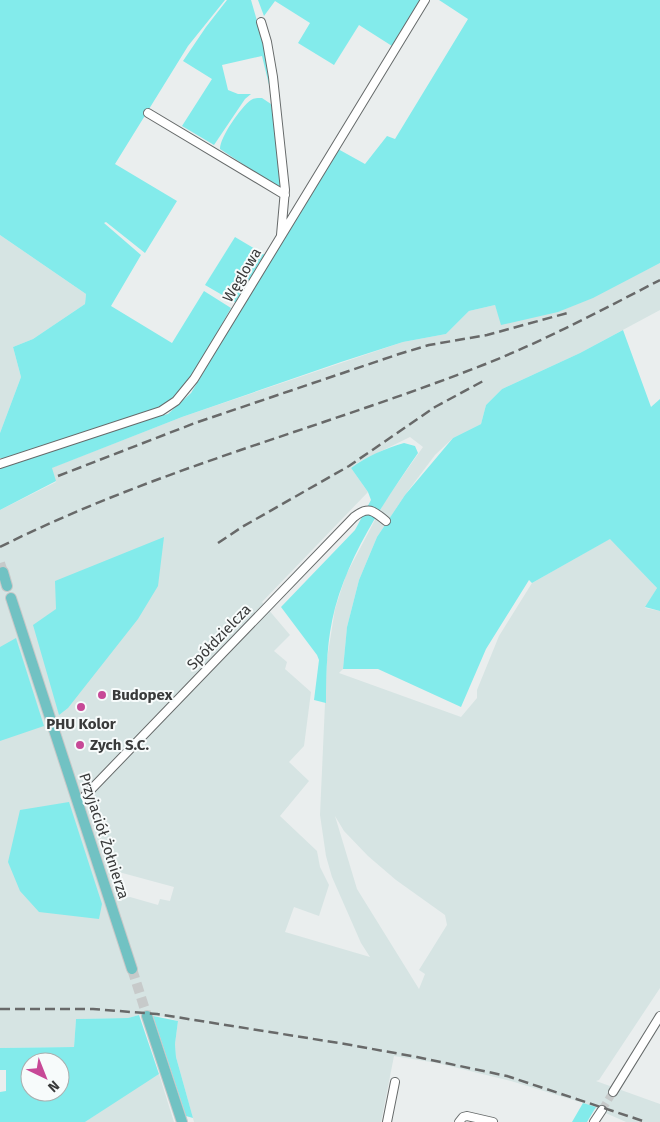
<svg xmlns="http://www.w3.org/2000/svg" width="660" height="1122" viewBox="0 0 660 1122" font-family="'Fira Sans',sans-serif">
<style>
.built{fill:#d6e4e3;fill-rule:evenodd}
.green{fill:#83ebeb;fill-rule:evenodd}
.lines{fill:none;stroke-linecap:round;stroke-linejoin:round}
.minor-tunnel{stroke:#c7caca;stroke-width:8;stroke-dasharray:8 4;stroke-linecap:butt}
.major-tunnel{stroke:#c7caca;stroke-width:10;stroke-dasharray:10 5;stroke-linecap:butt}
.minor-casing{stroke:#666a6a;stroke-width:10}
.major-casing{stroke:#c8c8c8;stroke-width:12}
.minor{stroke:#fff;stroke-width:8}
.major{stroke:#71c2c3;stroke-width:10}
.rail{stroke:#686969;stroke-width:2.5;stroke-dasharray:10 5;stroke-linecap:butt}
.poi-dot{fill:#c74997;stroke:#f7fbfb;stroke-width:2}
.labels{text-anchor:middle;dominant-baseline:central;stroke-width:4;stroke-linejoin:round;paint-order:stroke}
.street-label{font-size:15px;fill:#393a3a;stroke:#f7fbfb}
.poi-label{font-size:15px;font-weight:bold;fill:#393a3a;stroke:#f7fbfb;text-anchor:start}
</style>
<rect width="100%" height="100%" fill="#eaeeee"/>
<!-- built -->
<path class="built" d="M 0,235 L 86,294 L 85,304 L 33,339 L 13,347 L 21,377 L 0,433 Z
M 660,263 L 660,310 L 580,353 L 502,389 L 486,405 L 481,424 L 453,438 L 435,455 L 405,495 L 377,537 L 359,580 L 347,627 L 343,669 L 339,673 L 461,717 L 477,698 L 477,690 L 499,636 L 532,583 L 611,538 L 657,588 L 645,608 L 660,611 L 660,988 L 599,1080 L 596,1081 L 660,1104 L 660,1122 L 626,1122 L 583,1103 L 511,1081 L 437,1063 L 394,1056 L 381,1122 L 194,1122 L 176,1057 L 175,1044 L 178,1021 L 166,1017 L 139,1015 L 128,1018 L 76,1019 L 74,1047 L 0,1048 L 0,510 L 56,482 L 51,468 L 182,417 L 403,342 L 446,334 L 469,311 L 495,305 L 502,324 L 632,277 ZM 410,437 L 423,447 L 385,501 L 346,575 L 335,609 L 327,659 L 320,815 L 326,856 L 332,877 L 361,943 L 370,957 L 285,932 L 294,907 L 319,916 L 329,885 L 320,867 L 317,851 L 280,816 L 309,781 L 289,762 L 304,746 L 311,692 L 285,669 L 287,662 L 274,651 L 290,635 L 262,602 L 368,492 L 351,468 L 359,462 ZM 335,816 L 344,831 L 368,856 L 396,880 L 445,915 L 447,925 L 419,970 L 425,974 L 419,989 L 357,889 ZM 115,871 L 174,887 L 170,901 L 160,899 L 158,905 L 130,897 L 124,898 Z
M 159,1074 L 174,1122 L 85,1122 L 143,1083 Z"/>
<!-- green -->
<path class="green" d="M 0,0 L 225,0 L 188,46 L 115,164 L 177,201 L 145,253 L 106,222 L 104,223 L 141,255 L 111,306 L 172,343 L 204,291 L 231,308 L 193,376 L 179,394 L 159,408 L 5,459 L 0,458 L 0,433 L 21,377 L 13,347 L 33,339 L 85,304 L 86,294 L 0,235 Z
M 227,0 L 251,0 C 260,31 269,61 271,93 L 262,56 L 222,65 L 228,90 L 238,94 L 251,94 L 245,99 L 214,145 L 182,126 L 212,79 L 183,61 L 206,27 Z
M 258,0 L 420,0 L 392,46 L 359,25 L 334,65 L 298,43 L 310,23 L 275,1 L 264,16 Z
M 439,0 L 660,0 L 660,263 L 593,298 L 558,312 L 501,325 L 495,305 L 469,311 L 446,334 L 403,342 L 341,362 L 182,417 L 52,468 L 56,481 L 0,510 L 0,468 L 147,419 L 168,414 L 191,393 L 338,149 L 365,164 L 387,136 L 395,139 L 468,19 Z
M 262,98 L 271,104 L 276,132 L 282,186 L 276,186 L 220,149 C 220,137 241,107 251,100 C 254,98 258,98 262,98 Z
M 235,237 L 265,255 L 236,303 L 205,285 Z
M 623,330 L 651,407 L 660,399 L 660,611 L 645,607 L 657,588 L 610,539 L 532,583 L 529,580 L 486,649 L 461,707 L 378,669 L 343,669 L 347,627 L 359,580 L 377,537 L 405,495 L 453,438 L 481,424 L 486,405 L 502,389 L 580,353 Z
M 404,443 L 415,446 L 418,453 C 385,501 351,550 335,608 C 327,638 326,671 326,703 L 314,700 L 319,660 L 317,655 L 281,607 L 355,530 L 371,500 L 368,492 L 351,468 C 367,456 384,449 404,443 Z
M 164,537 L 158,586 L 138,619 L 68,708 L 59,715 L 33,625 L 56,609 L 55,581 Z
M 16,638 L 44,726 L 0,741 L 0,647 Z
M 69,802 L 102,904 L 99,919 L 39,912 L 20,891 L 8,862 L 20,810 Z
M 139,1015 L 159,1074 L 85,1122 L 0,1122 L 0,1092 L 6,1091 L 6,1070 L 0,1070 L 0,1048 L 74,1047 L 76,1019 L 128,1018 ZM 30,1062 L 60,1062 L 60,1092 L 30,1092 Z
M 153,1016 L 178,1021 L 175,1044 L 176,1057 L 193,1118 L 186,1116 Z
M 583,1103 L 596,1107 L 587,1122 L 572,1122 Z"/>
<g class="lines">
<!-- minor-tunnel -->
<path class="minor-tunnel" d="M 602,1110 L 613,1092"/>
<!-- major-tunnel -->
<path class="major-tunnel" d="M 0,563 L 3,572
M 132,969 L 147,1016"/>
<defs>
<path id="minor" d="M 261,22 L 267,42 L 273,77 L 285,190 L 281,235
M 148,113 L 285,195
M 0,464 L 161,411 L 176,401 L 194,379 L 425,0
M 78,803 L 354,517 C 368,506 373,510 386,521
M 613,1092 L 660,1016
M 387,1122 L 395,1082
M 459,1122 L 463,1117 L 467,1116 L 493,1122
M 594,1122 L 602,1110"/>
<path id="major" d="M 3,572 L 7,586
M 11,598 L 132,969
M 147,1016 L 182,1122"/>
</defs>
<!-- minor casing -->
<use href="#minor" class="minor-casing"/>
<!-- major casing -->
<use href="#major" class="major-casing"/>
<!-- minor -->
<use href="#minor" class="minor"/>
<!-- major -->
<use href="#major" class="major"/>
<!-- rail -->
<path class="rail" d="M 58,476 L 195,423 L 399,354 L 429,345 L 487,335 L 571,312
M 218,543 L 242,527 L 349,466 L 435,407 L 485,380
M 0,547 C 155,469 323,428 483,365 C 544,341 602,310 660,280
M 0,1009 L 93,1009 L 157,1014 L 345,1044 L 417,1057 L 507,1076 L 646,1122"/>
</g>
<!-- markers -->
<g class="poi-dot">
<circle cx="102" cy="695" r="5"/>
<circle cx="81" cy="707" r="5"/>
<circle cx="80" cy="745" r="5"/>
</g>
<g class="labels">
<!-- street labels -->
<g class="street-label">
<text transform="translate(242 275) rotate(-59)">Węglowa</text>
<text transform="translate(219 637) rotate(-46)">Spółdzielcza</text>
<text transform="translate(104 836) rotate(72)">Przyjaciół Żołnierza</text>
</g>
<!-- poi labels -->
<g class="poi-label">
<text x="112" y="695">Budopex</text>
<text x="81" y="724" text-anchor="middle">PHU Kolor</text>
<text x="90" y="745">Zych S.C.</text>
</g>
</g>
<!-- north arrow -->
<g transform="translate(45 1077) rotate(137)"><circle r="24" fill="#f7fbfb" stroke="#abaeae"/>
<path d="M0-4L9 19L0 12L-9 19Z" fill="#c74997"/>
<text y="-8" font-size="14" font-weight="bold" text-anchor="middle" fill="#393a3a">N</text>
</g>
</svg>
